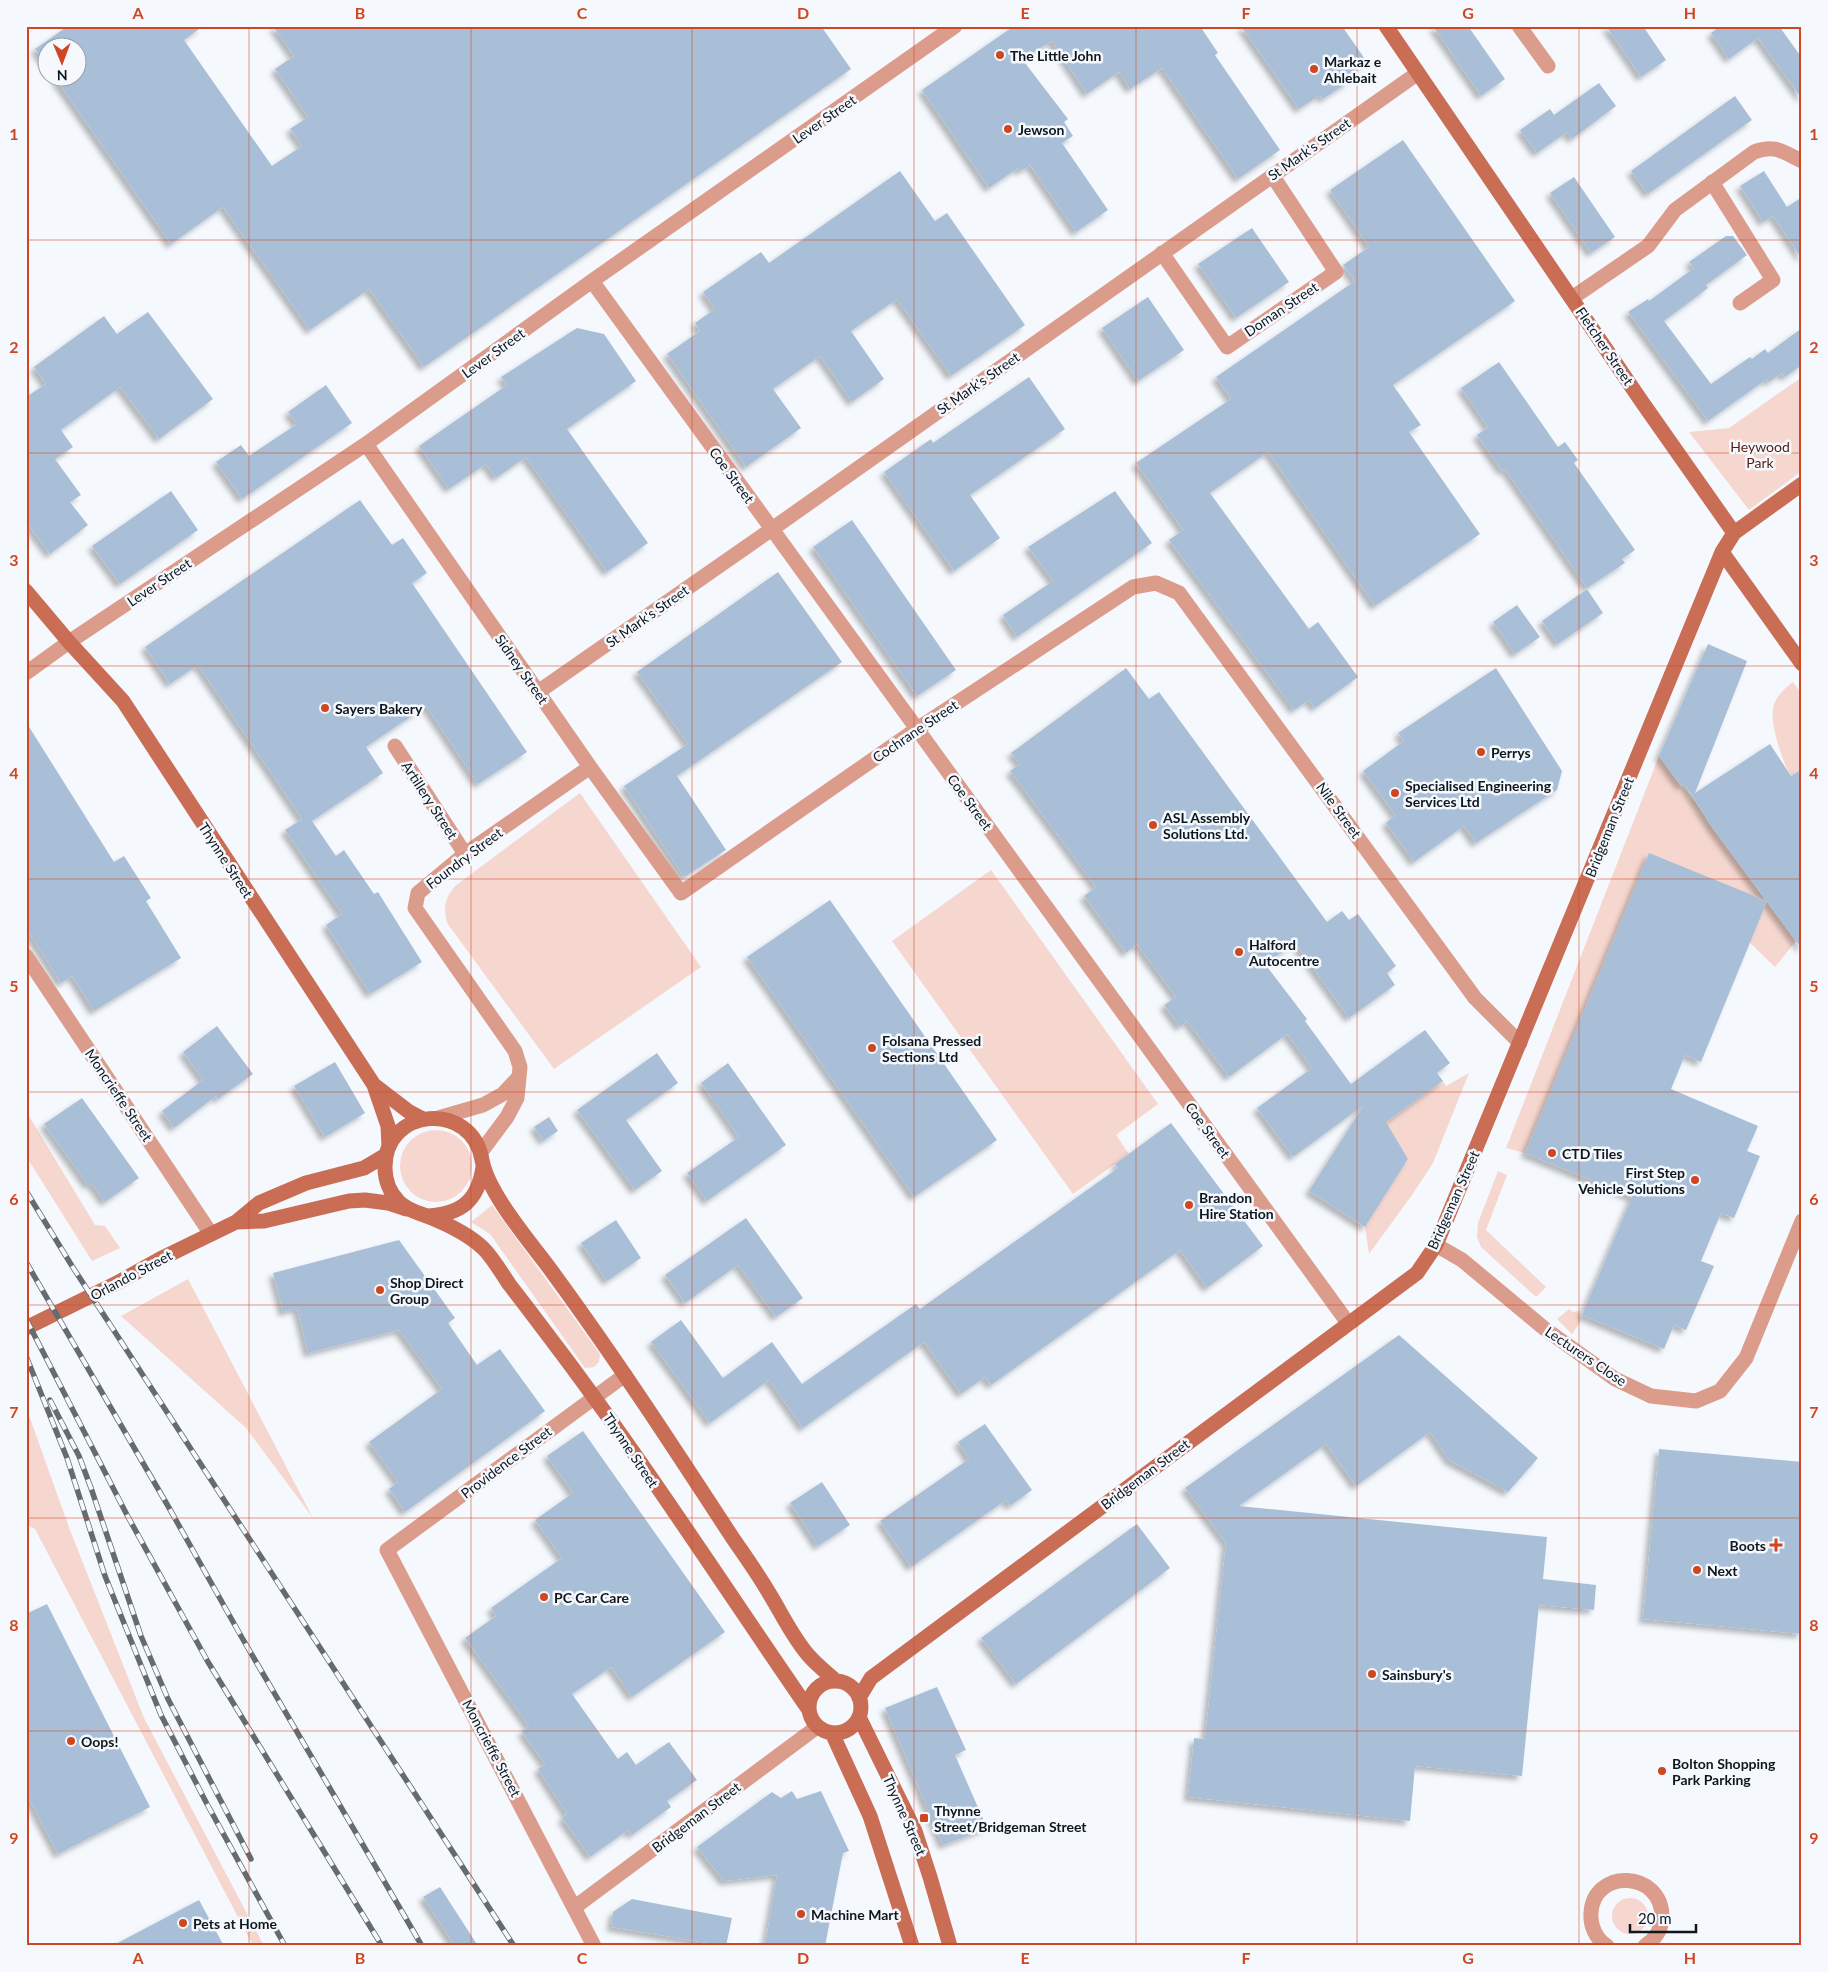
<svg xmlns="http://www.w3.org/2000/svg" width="1828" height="1972" viewBox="0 0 1828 1972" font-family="Lato,sans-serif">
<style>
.green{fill:#f5d7cf}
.building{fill:#a9bfd7;filter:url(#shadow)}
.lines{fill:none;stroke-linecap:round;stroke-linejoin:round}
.street{stroke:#dc9c8b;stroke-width:15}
.secondary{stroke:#c96d55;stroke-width:15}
.rail-casing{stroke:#646b71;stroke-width:5.5}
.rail{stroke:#f5f9fe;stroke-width:4;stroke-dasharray:11;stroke-linecap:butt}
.grid{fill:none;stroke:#cf4621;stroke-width:1;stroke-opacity:0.55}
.poi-dot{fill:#cf4621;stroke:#f5f9fe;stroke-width:2}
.labels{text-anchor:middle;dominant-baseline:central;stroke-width:5;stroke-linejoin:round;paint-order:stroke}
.poi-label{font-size:14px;font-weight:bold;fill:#0e161e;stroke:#f5f9fe;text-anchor:start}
.street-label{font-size:14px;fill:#0e161e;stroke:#f5f9fe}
.park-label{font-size:14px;fill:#551b0c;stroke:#f5f9fe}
.neatline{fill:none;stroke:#cf4621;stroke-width:2}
.grid-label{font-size:16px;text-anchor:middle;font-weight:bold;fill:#cf4621}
</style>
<defs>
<filter id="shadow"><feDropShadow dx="-4.5" dy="4.5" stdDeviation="2.5" flood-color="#0004"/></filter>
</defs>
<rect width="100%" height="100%" fill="#f5f9fe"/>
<!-- green -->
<path class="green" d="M 1802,377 L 1802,471 L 1749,510 L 1689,432 L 1729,428 Z
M 1793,682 L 1802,694 L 1802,769 L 1791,776 C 1783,764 1770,724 1773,709 C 1775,697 1784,689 1793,682 Z
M 1659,756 L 1681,786 L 1691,795 L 1712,827 L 1796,941 L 1775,967 L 1749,942 L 1584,1014 L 1525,1153 L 1506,1148 Z
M 580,793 L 701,967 L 554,1069 L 447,923 C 443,906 445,899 455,886 Z
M 991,870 L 1158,1104 L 1116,1135 L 1129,1154 L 1073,1194 L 892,941 Z
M 1469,1073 L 1433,1163 L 1412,1195 L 1369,1254 L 1365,1227 L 1408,1159 L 1385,1123 L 1443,1081 L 1446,1086 Z
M 26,1111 L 95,1225 L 105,1226 L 120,1248 L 92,1261 L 26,1156 Z
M400 1166a36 36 0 1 1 72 0a36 36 0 1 1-72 0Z
M 1498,1171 L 1507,1175 L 1486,1230 L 1546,1287 L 1536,1297 L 1481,1247 L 1477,1237 L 1478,1223 Z
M 492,1205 L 600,1354 L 599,1362 L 594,1367 L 585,1368 L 490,1234 L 471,1222 Z
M 188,1279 L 313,1518 L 246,1428 L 121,1316 Z
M 1569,1309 L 1573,1312 L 1579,1311 L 1581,1321 L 1572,1334 L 1557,1319 Z
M 26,1407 L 70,1530 L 144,1718 L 264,1946 L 253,1946 L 35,1529 L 26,1525 Z
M1612 1916a18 18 0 1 1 36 0a18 18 0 1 1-36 0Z"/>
<!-- building -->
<path class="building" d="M 68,26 L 203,26 L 184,40 L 272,166 L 302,146 L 290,129 L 308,117 L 275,69 L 294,56 L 273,26 L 821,26 L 851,69 L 424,367 L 369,289 L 310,330 L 223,207 L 171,244 L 55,78 L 78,78 L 78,48 L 48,48 L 48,67 L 35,49 Z
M 1014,26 L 1200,26 L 1218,53 L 1215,55 L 1280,150 L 1238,179 L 1162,68 L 1130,89 L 1119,72 L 1087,94 L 1052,41 L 1022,59 L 1068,119 L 1064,122 L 1073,136 L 1062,143 L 1108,210 L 1076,232 L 1030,165 L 1021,171 L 1018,168 L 989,188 L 922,90 Z
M 1241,26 L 1342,26 L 1367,62 L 1347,76 L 1350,81 L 1323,99 L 1320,95 L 1299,109 Z
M 1433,26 L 1468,26 L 1505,79 L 1481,96 Z
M 1606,26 L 1643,26 L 1666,60 L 1641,77 Z
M 1721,26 L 1779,26 L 1802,58 L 1802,99 L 1758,38 L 1729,59 L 1711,33 Z
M 1599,83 L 1616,106 L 1572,139 L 1567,132 L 1537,153 L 1520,130 L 1550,109 L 1554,115 Z
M 1735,96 L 1752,120 L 1648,194 L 1631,171 Z
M 1403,140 L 1515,301 L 1393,385 L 1421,425 L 1409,432 L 1480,534 L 1375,606 L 1268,452 L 1210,493 L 1309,629 L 1318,622 L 1358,677 L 1315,708 L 1309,700 L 1294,710 L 1169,540 L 1183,530 L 1136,463 L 1231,399 L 1216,377 L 1355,281 L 1343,265 L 1369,247 L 1330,190 Z
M 900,171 L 935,221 L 947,213 L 1025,325 L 951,376 L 897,299 L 851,331 L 884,379 L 852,402 L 820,356 L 773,389 L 801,428 L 746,467 L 667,354 L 700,331 L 695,323 L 715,309 L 703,292 L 761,252 L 769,263 Z
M 1764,171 L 1787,207 L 1802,197 L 1802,259 L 1773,216 L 1763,222 L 1740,186 Z
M 1574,177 L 1615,237 L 1591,253 L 1550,193 Z
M 1252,228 L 1289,282 L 1236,318 L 1198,264 Z
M 1726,236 L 1733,236 L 1747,255 L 1706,285 L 1708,288 L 1664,321 L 1711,384 L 1750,357 L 1752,359 L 1765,349 L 1768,353 L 1802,328 L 1802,365 L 1785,377 L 1782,373 L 1769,382 L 1767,379 L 1708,421 L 1628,312 L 1648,299 L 1649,301 L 1694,268 L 1689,262 Z
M 1148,297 L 1184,350 L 1138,381 L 1102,328 Z
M 148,312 L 213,399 L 159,439 L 120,387 L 61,430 L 73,447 L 55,459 L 81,495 L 70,502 L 88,525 L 50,554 L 26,522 L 26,397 L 46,384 L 34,367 L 104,316 L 117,334 Z
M 577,328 L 604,334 L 636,381 L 567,429 L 648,543 L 607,572 L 526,457 L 496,478 L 486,464 L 449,489 L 419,446 L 507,385 L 501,377 Z
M 1499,362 L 1558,447 L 1565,442 L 1578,460 L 1574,463 L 1635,550 L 1622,559 L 1625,563 L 1587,588 L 1505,469 L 1502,471 L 1477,435 L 1488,427 L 1461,388 Z
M 1029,377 L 1065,429 L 970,495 L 1000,538 L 954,571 L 884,472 L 931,439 L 933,443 Z
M 326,385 L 352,423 L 242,499 L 216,462 L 241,445 L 249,456 L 297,424 L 288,412 Z
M 171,491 L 198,530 L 120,584 L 92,546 Z
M 1115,491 L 1152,543 L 1017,637 L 1003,615 L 1053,581 L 1028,547 Z
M 360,500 L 392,545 L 403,538 L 427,573 L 412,583 L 527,752 L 478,784 L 426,706 L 366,747 L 383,773 L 312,821 L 336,856 L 344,850 L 374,894 L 378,892 L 422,962 L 370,994 L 326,925 L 342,914 L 285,830 L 302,819 L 198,665 L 170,684 L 145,647 Z
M 852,520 L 956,670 L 917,696 L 813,547 Z
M 778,572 L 842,662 L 677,776 L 726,850 L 684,877 L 624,786 L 688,744 L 637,672 Z
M 1587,589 L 1603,613 L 1558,644 L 1542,621 Z
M 1517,605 L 1540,637 L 1515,654 L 1493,622 Z
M 1708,644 L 1747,661 L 1695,793 L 1770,744 L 1791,776 L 1802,769 L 1802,949 L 1712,827 L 1684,783 L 1681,786 L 1659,756 Z
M 1126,668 L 1149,699 L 1159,692 L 1327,922 L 1342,911 L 1349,920 L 1358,914 L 1396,966 L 1387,973 L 1395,985 L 1349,1018 L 1295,943 L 1265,964 L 1307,1019 L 1305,1021 L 1351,1084 L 1425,1030 L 1450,1063 L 1437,1073 L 1443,1081 L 1386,1122 L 1408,1159 L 1365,1227 L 1309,1191 L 1364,1105 L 1293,1157 L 1257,1108 L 1312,1068 L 1287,1034 L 1229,1077 L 1187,1021 L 1180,1027 L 1164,1005 L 1176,997 L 1137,944 L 1126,953 L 1084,896 L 1096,887 L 1010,771 L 1020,764 L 1011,753 Z
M 1496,668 L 1562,771 L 1557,790 L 1476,843 L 1464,826 L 1414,862 L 1386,823 L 1395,815 L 1363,771 L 1404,741 L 1398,733 Z
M 26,722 L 114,862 L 124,856 L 151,898 L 146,901 L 181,958 L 94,1011 L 72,976 L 61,983 L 26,928 Z
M 1649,853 L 1767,901 L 1701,1062 L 1685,1055 L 1671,1089 L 1758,1126 L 1747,1151 L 1760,1156 L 1734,1218 L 1721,1213 L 1701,1261 L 1714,1266 L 1686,1330 L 1674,1325 L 1664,1349 L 1582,1315 L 1632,1197 L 1525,1153 Z
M 830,900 L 997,1140 L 914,1197 L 747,957 Z
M 217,1026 L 253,1074 L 218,1099 L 216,1096 L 174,1128 L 162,1111 L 203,1080 L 183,1052 Z
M 657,1053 L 678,1083 L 626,1120 L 662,1171 L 635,1190 L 577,1110 Z
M 335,1062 L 365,1113 L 325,1137 L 294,1086 Z
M 728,1063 L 786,1145 L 707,1201 L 687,1173 L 739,1137 L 701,1083 Z
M 82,1098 L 139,1178 L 105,1202 L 91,1183 L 88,1185 L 44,1124 Z
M 549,1117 L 558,1131 L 543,1141 L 534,1127 Z
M 1171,1123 L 1263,1246 L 1207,1288 L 1180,1250 L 991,1385 L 985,1377 L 961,1394 L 924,1342 L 803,1428 L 769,1380 L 710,1423 L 651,1342 L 681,1320 L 723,1378 L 772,1342 L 802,1384 L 916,1304 L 920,1309 L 1118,1168 L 1115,1164 Z
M 746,1218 L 803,1298 L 776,1317 L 738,1265 L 685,1303 L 665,1275 Z
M 616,1220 L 641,1258 L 607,1281 L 581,1243 Z
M 399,1240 L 455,1318 L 448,1323 L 477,1365 L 500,1349 L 545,1411 L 405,1512 L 389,1489 L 398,1482 L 369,1442 L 442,1389 L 399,1330 L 308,1353 L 297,1308 L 283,1312 L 273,1273 Z
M 1399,1335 L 1538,1458 L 1508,1492 L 1449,1460 L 1430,1432 L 1356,1486 L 1326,1444 L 1239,1506 L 1547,1537 L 1543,1579 L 1596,1585 L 1594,1610 L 1539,1605 L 1522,1776 L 1415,1766 L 1410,1821 L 1188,1797 L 1194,1738 L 1205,1739 L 1226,1543 L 1185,1488 Z
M 985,1424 L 1032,1490 L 1010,1506 L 1006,1500 L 911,1567 L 880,1521 L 969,1459 L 958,1442 Z
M 583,1431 L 725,1632 L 632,1697 L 611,1667 L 572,1694 L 618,1759 L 627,1752 L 636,1765 L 669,1742 L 697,1780 L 667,1801 L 671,1807 L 632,1835 L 628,1830 L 590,1857 L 562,1818 L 567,1814 L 538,1769 L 545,1764 L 522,1732 L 529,1726 L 465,1638 L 496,1616 L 491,1608 L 562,1558 L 535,1520 L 573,1493 L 547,1456 Z
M 1659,1449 L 1802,1462 L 1802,1634 L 1643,1619 Z
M 822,1482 L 850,1525 L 818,1546 L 790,1503 Z
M 1137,1524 L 1170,1568 L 1016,1684 L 981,1638 Z
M 47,1604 L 150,1807 L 58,1854 L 26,1793 L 26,1614 Z
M 937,1687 L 966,1750 L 955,1755 L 987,1828 L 943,1845 L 885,1708 Z
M 792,1791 L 797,1799 L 821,1791 L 849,1851 L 843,1853 L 825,1946 L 765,1946 L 777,1875 L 724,1881 L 697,1847 L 772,1792 L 781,1798 Z
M 440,1887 L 478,1946 L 455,1946 L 423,1897 Z
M 632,1899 L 732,1918 L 726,1946 L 611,1927 L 613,1912 Z
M 199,1900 L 224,1946 L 112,1946 Z"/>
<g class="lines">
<!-- street -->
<path class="street" d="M 1519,26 L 1548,66
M 1712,182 L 1773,280 L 1740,303
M 1162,253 L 1227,347 L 1336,272 L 1272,175
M 592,281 L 1348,1323
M 1572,298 L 1648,246 L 1675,210 L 1754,152 C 1775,144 1783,152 1802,161
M 366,444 L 590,767 L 681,893 L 917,729 L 1133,587 L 1156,583 L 1179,593 L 1475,998 L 1520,1043
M 26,673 L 69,642 L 366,444 L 592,281 L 955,26
M 538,692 L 772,529 L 1418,73
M 395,746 L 465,854
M 26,956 L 211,1234
M 438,1118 L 483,1105 L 503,1094 L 519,1077
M 481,1152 L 507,1117 L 517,1098 L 520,1067 L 515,1051 L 415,908 L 418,893 L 465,854 L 590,767
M 1436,1245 L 1462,1260 L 1545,1329 L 1615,1379 L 1651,1396 L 1696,1401 L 1720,1391 L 1746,1358 L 1802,1221
M 575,1907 L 817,1727
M 594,1946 L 387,1550 L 625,1375
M 1607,1946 C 1596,1939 1590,1926 1591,1913 C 1593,1868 1662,1870 1662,1917 C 1662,1930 1655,1939 1645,1946"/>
<!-- secondary -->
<path class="secondary" d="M 1386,26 L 1642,402 L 1734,533
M 1722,552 L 1802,664
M 26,591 L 69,642 L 123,701 L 374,1085 L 388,1126 L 389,1147
M 374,1085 L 408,1111 L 423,1119
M 428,1216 C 462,1214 478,1200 483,1167
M 236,1222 L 264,1221 L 349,1201 L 365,1200 L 388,1203 L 406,1209
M 26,1328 L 117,1283 L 160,1259 L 236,1222 L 259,1203 L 306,1183 L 364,1168 L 386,1155
M809 1707a26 26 0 1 1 52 0a26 26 0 1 1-52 0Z
M 859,1698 L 871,1678 L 1417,1273 L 1436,1245 L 1722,552 L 1734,533 L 1802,484
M 809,1710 C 727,1591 649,1470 563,1355 C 545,1331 527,1307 509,1284 C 501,1272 493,1258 483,1248 C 469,1235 449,1225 432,1218 C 420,1213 408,1211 399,1202 C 390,1193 385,1180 385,1168 C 384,1107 472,1100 482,1160 C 488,1194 532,1244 553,1273 C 616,1359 674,1448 732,1537 C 745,1556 758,1574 769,1593 C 782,1614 793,1638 809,1656 C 817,1665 827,1673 836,1681
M 859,1717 L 915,1831 L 930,1877 L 950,1946
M 832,1733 L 870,1816 L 912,1946"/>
<defs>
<path id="rail" d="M 26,1191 L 72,1266 L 514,1946
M 26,1262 L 168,1506 L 241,1636 L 422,1946
M 26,1319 L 127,1515 L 208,1662 L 382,1946
M 26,1356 L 67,1458 L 105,1576 L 161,1715 L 207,1804 L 285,1946
M 50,1400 L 79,1456 L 91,1488 L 141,1636 L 168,1699 L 251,1859"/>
</defs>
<!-- rail casing -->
<use href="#rail" class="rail-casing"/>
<!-- rail -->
<use href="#rail" class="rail"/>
</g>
<!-- grid -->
<path class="grid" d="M 249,26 L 249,1946M 471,26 L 471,1946M 692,26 L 692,1946M 914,26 L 914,1946M 1136,26 L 1136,1946M 1357,26 L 1357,1946M 1579,26 L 1579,1946M 26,240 L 1802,240M 26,453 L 1802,453M 26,666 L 1802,666M 26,879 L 1802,879M 26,1092 L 1802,1092M 26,1305 L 1802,1305M 26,1518 L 1802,1518M 26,1731 L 1802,1731"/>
<!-- markers -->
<g class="poi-dot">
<circle cx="1000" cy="55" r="5"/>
<circle cx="1314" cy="69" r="5"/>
<circle cx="1008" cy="129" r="5"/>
<circle cx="325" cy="708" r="5"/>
<circle cx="1481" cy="752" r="5"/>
<circle cx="1395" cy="793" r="5"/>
<circle cx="1153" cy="825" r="5"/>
<circle cx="1239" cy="952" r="5"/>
<circle cx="872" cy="1048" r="5"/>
<circle cx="1552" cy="1153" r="5"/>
<circle cx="1695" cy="1180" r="5"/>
<circle cx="1189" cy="1205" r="5"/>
<circle cx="380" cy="1290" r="5"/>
<path d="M1773.5 1537.5h5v5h5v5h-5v5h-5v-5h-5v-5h5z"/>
<circle cx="1697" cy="1570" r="5"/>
<circle cx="544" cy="1597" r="5"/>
<circle cx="1372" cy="1674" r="5"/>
<circle cx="71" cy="1741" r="5"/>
<circle cx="1662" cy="1771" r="5"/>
<rect x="919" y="1813" width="10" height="10" rx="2.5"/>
<circle cx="801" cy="1914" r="5"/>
<circle cx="183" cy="1923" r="5"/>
</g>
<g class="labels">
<!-- poi labels -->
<g class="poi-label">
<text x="1010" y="55">The Little John</text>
<text x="1324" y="61">Markaz e<tspan x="1324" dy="16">Ahlebait</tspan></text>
<text x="1018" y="129">Jewson</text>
<text x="335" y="708">Sayers Bakery</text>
<text x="1491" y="752">Perrys</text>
<text x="1405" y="785">Specialised Engineering<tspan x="1405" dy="16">Services Ltd</tspan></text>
<text x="1163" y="817">ASL Assembly<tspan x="1163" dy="16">Solutions Ltd.</tspan></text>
<text x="1249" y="944">Halford<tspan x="1249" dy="16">Autocentre</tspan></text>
<text x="882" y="1040">Folsana Pressed<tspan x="882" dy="16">Sections Ltd</tspan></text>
<text x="1562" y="1153">CTD Tiles</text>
<text x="1685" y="1172" text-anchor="end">First Step<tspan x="1685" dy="16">Vehicle Solutions</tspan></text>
<text x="1199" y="1197">Brandon<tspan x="1199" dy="16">Hire Station</tspan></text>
<text x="390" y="1282">Shop Direct<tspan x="390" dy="16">Group</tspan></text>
<text x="1766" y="1545" text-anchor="end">Boots</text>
<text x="1707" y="1570">Next</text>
<text x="554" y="1597">PC Car Care</text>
<text x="1382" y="1674">Sainsbury's</text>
<text x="81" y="1741">Oops!</text>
<text x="1672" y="1763">Bolton Shopping<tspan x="1672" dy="16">Park Parking</tspan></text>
<text x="934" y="1810">Thynne<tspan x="934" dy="16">Street/Bridgeman Street</tspan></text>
<text x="811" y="1914">Machine Mart</text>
<text x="193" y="1923">Pets at Home</text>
</g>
<!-- street labels -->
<g class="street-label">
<text transform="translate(824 119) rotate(-35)">Lever Street</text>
<text transform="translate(1309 149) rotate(-35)">St Mark's Street</text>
<text transform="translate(1281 309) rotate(-34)">Doman Street</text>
<text transform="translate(1605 346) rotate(56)">Fletcher Street</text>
<text transform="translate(493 353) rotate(-36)">Lever Street</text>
<text transform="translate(978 383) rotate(-35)">St Mark's Street</text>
<text transform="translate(732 475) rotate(54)">Coe Street</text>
<text transform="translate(159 582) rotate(-34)">Lever Street</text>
<text transform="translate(647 616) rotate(-35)">St Mark's Street</text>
<text transform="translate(522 669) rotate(55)">Sidney Street</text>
<text transform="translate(915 731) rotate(-34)">Cochrane Street</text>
<text transform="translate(430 800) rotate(57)">Artillery Street</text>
<text transform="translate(970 802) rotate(54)">Coe Street</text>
<text transform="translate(1339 810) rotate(54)">Nile Street</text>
<text transform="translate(1609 827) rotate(-68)">Bridgeman Street</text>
<text transform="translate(464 858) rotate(-37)">Foundry Street</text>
<text transform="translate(226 860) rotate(57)">Thynne Street</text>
<text transform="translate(119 1095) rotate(56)">Moncrieffe Street</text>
<text transform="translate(1208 1130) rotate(54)">Coe Street</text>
<text transform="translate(1453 1200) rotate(-66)">Bridgeman Street</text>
<text transform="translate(131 1275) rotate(-28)">Orlando Street</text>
<text transform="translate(1586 1356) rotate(34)">Lecturers Close</text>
<text transform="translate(631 1450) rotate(56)">Thynne Street</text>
<text transform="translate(506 1462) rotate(-37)">Providence Street</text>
<text transform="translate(1145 1474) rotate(-37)">Bridgeman Street</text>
<text transform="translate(492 1748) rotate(62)">Moncrieffe Street</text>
<text transform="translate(905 1815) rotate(66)">Thynne Street</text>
<text transform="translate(696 1817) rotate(-37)">Bridgeman Street</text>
</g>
<!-- park labels -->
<g class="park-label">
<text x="1760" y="446">Heywood<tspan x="1760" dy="16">Park</tspan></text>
</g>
</g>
<!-- border -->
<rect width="1828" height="1972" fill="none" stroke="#f5f9fe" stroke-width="55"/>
<!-- north arrow -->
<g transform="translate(62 62) rotate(179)"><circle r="24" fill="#f5f9fe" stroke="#999ea4"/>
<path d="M0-4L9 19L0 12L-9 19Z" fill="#cf4621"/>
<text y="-8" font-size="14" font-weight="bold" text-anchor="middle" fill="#0e161e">N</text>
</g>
<!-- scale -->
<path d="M1630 1924v8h66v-8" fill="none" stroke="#0e161e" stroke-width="2.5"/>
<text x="1638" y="1924" font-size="15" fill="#0e161e" stroke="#f5f9fe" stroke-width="4" paint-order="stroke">20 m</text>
<rect x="28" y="28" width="1772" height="1916" class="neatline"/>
<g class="grid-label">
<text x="138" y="19">A</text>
<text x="360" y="19">B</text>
<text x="582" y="19">C</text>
<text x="803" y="19">D</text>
<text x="1025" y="19">E</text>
<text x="1246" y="19">F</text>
<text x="1468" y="19">G</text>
<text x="1690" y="19">H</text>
<text x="14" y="140">1</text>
<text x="1814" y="140">1</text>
<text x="14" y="353">2</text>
<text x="1814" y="353">2</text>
<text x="14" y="566">3</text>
<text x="1814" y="566">3</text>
<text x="14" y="779">4</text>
<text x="1814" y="779">4</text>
<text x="14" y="992">5</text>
<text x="1814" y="992">5</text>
<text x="14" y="1205">6</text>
<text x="1814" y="1205">6</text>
<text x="14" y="1418">7</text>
<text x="1814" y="1418">7</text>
<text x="14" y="1631">8</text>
<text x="1814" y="1631">8</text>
<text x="14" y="1844">9</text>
<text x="1814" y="1844">9</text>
<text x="138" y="1964">A</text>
<text x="360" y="1964">B</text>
<text x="582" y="1964">C</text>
<text x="803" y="1964">D</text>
<text x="1025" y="1964">E</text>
<text x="1246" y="1964">F</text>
<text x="1468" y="1964">G</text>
<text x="1690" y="1964">H</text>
</g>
</svg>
